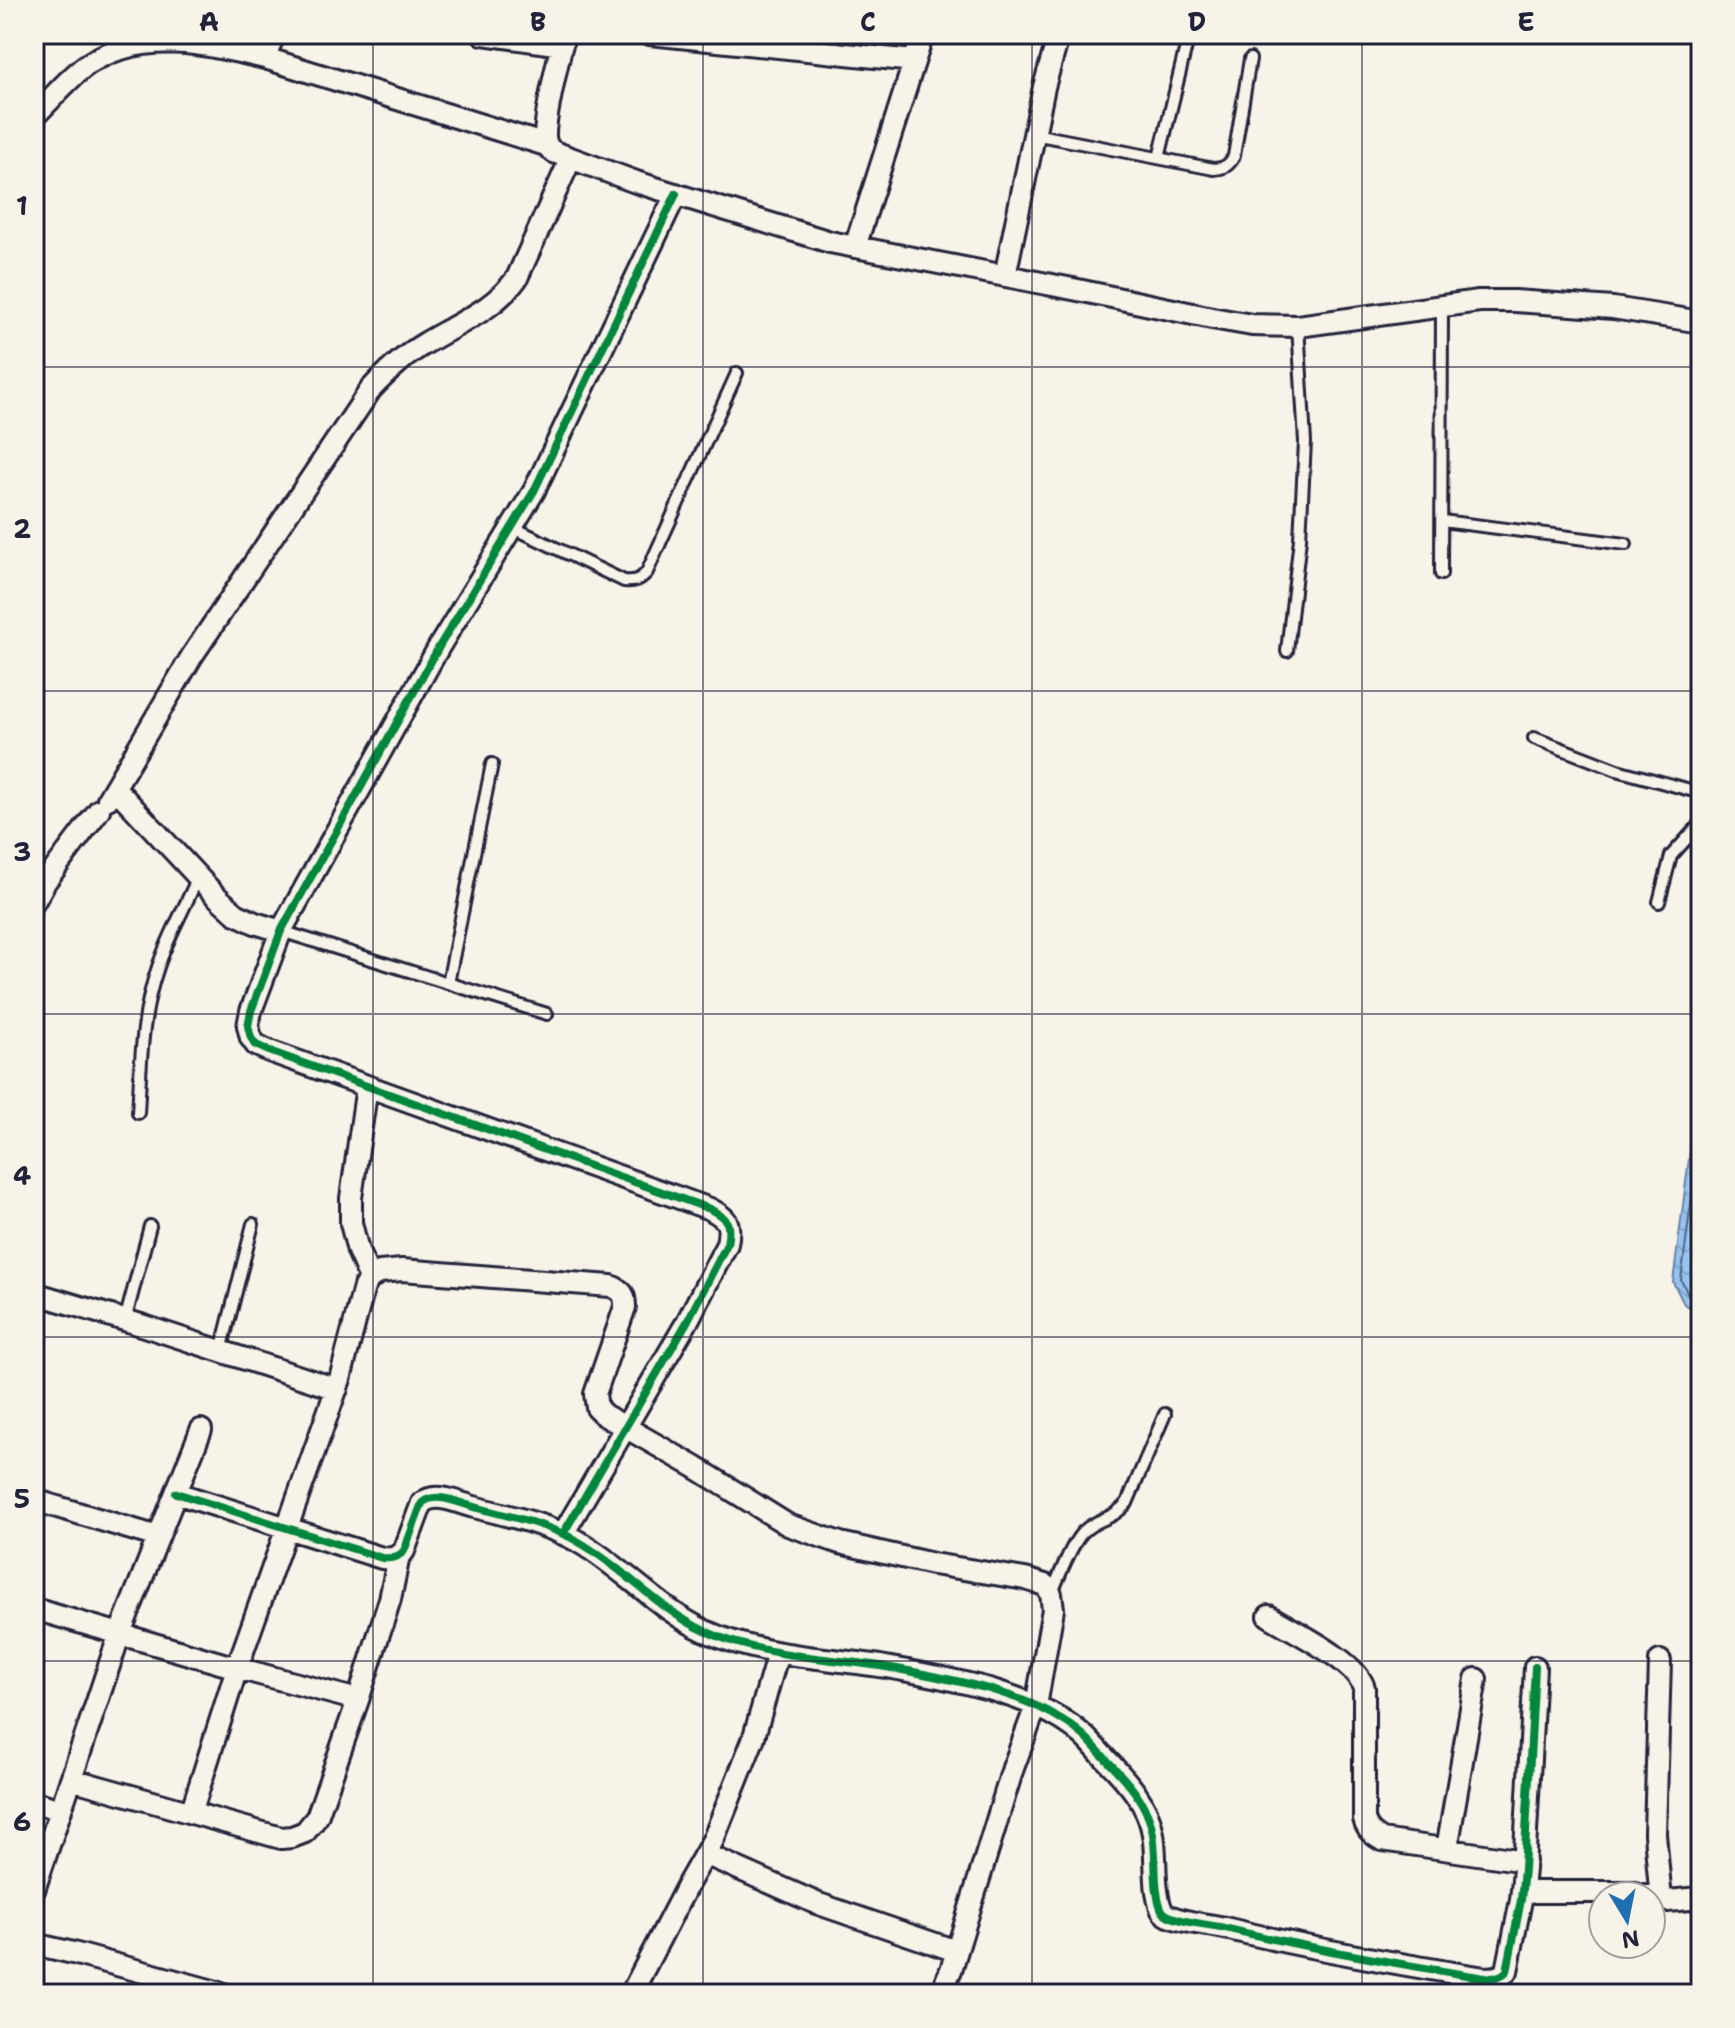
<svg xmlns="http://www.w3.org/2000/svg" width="1735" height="2028" viewBox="0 0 1735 2028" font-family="'Shantell Sans',sans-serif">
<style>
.water{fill:url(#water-waves);stroke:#6883a8;stroke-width:2}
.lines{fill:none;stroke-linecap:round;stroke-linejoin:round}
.shore{stroke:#516283;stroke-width:2}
.lane-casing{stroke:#22223b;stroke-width:16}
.street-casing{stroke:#22223b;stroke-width:26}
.lane{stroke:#f7f3e8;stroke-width:10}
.street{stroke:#f7f3e8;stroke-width:20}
.cycleway-casing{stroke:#f7f3e8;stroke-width:13}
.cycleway{stroke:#00873e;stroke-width:8}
.grid{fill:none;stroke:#22223b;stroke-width:2;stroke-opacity:0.55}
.neatline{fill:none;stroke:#22223b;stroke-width:3}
.grid-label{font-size:26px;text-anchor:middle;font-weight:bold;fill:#22223b}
</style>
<defs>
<pattern id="water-waves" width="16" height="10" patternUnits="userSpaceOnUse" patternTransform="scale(2)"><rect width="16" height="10" fill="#97c3f0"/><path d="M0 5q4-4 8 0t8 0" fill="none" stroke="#82a7cf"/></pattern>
</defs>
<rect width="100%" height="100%" fill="#f7f3e8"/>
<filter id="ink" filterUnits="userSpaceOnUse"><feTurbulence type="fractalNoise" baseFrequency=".0125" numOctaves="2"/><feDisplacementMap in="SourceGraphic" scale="16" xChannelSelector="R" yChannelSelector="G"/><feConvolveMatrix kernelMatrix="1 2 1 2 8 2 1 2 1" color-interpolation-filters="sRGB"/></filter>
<g filter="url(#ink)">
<!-- water -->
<path class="water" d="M 1701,1106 L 1701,1313 L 1684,1304 L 1673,1282 L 1694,1120 Z"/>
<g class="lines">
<!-- shore -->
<path class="shore" d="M 1701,1126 L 1681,1280 L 1690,1298 L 1701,1304
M 1701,1204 L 1691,1278 L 1697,1290 L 1701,1293"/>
<defs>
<path id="lane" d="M 1034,134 L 1214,169 C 1224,168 1229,166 1234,156 L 1250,59
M 1159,158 L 1189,34
M 1442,521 L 1626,544
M 512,527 L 624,581 C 635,582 640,580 647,572 L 737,373
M 1441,574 L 1442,305
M 1287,651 L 1300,539 L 1305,442 L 1298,326
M 1534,738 L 1617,770 L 1701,793
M 1659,902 L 1671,856 L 1701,823
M 281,931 L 547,1014
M 448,983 L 492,764
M 138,1113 C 141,1064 141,1014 158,967 C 168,937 185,907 198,877
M 125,1321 L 150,1226
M 221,1351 L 253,1224
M 1051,1594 C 1059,1578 1072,1541 1084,1531 C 1099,1517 1111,1521 1127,1503 L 1165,1414"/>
<path id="street" d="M 483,34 L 562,45
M 564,34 C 560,54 541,127 546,142 C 548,148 549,148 554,152 L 636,182 L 830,242 L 1078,290 L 1212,318 L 1252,325 L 1298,326 L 1479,301 L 1515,301 L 1613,308 L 1701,322
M 650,34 L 914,61
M 265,58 L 274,34
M 34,116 C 50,101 70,76 88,64 C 142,29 207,44 265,58 L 546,145
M 855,247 L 923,34
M 1005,276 L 1044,87 L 1059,34
M 115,788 L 214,894 L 236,914 L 255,923 L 281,931
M 108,799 L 192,656 L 371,389 C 387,372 404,356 424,344 C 458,323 493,311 517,278 L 571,158
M 34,902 L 45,882 L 99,810
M 367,1086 L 351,1198 L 351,1223 L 358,1251 L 370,1278
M 34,1293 L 141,1325 L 337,1389
M 176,1493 L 382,1558 C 392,1559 397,1558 404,1551 L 422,1503 C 436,1491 458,1503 474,1507 C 509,1516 548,1524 579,1542 C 624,1568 658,1609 705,1631 C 762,1657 825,1657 886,1667 C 921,1673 955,1680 989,1689 C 1022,1699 1057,1712 1083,1735 C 1090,1741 1097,1750 1104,1757 C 1125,1779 1148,1802 1153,1834 C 1157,1855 1153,1889 1161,1908 C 1162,1912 1165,1914 1169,1916 C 1188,1924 1210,1924 1229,1929 C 1307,1948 1387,1962 1466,1975 C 1480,1977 1496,1982 1507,1971 L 1521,1900 L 1524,1869 L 1535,1667
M 34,1500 L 158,1537
M 563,1534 L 687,1322 L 727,1244 C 731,1223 728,1219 710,1209 L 269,1051 L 256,1045 L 251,1038 L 248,1026 L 251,1011 L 281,931 L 440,645 L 534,491 L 676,194
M 34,1609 L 237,1668 L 358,1700
M 1269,1616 C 1293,1631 1357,1661 1364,1688 L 1364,1819 C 1367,1830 1372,1834 1382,1840 L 1525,1861
M 1660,1661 L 1655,1834 L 1661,1900
M 71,1779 L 281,1838 L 292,1837 L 305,1832 L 317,1817 L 358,1700 L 390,1599 L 399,1556
M 34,1802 L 61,1810
M 191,1813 L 237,1668 L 340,1379 L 364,1287 L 370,1278 L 380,1272 L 402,1270 L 611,1286 C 623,1291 625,1295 625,1307 L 595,1394 L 597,1408 L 604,1415 L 695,1467 L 788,1525 L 840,1543 L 933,1564 L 1025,1579 L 1045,1585 L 1051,1594 L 1053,1609 L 1036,1706 L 1013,1768 L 951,1970 L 940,1994
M 1447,1849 L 1476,1679
M 705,1854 L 816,1903 L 956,1951
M 34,1890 L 120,1633 L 201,1430
M 1522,1892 L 1631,1892 L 1647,1896
M 1651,1898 L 1667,1901 L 1701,1898
M 34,1944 L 73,1953 L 224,1994
M 631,1994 L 689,1882 L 713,1840 L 753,1740 L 778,1653"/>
</defs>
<!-- lane casing -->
<use href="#lane" class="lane-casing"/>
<!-- street casing -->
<use href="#street" class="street-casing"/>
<!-- lane -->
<use href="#lane" class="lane"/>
<!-- street -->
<use href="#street" class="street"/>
<defs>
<path id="cycleway" d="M 176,1493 L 382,1558 C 392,1559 397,1558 404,1551 L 422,1503 C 436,1491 458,1503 474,1507 C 509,1516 548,1524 579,1542 C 624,1568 658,1609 705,1631 C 762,1657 825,1657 886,1667 C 921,1673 955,1680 989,1689 C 1022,1699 1057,1712 1083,1735 C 1090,1741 1097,1750 1104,1757 C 1125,1779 1148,1802 1153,1834 C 1157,1855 1153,1889 1161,1908 C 1162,1912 1165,1914 1169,1916 C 1188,1924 1210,1924 1229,1929 C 1307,1948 1387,1962 1466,1975 C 1480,1977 1496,1982 1507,1971 L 1521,1900 L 1524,1869 L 1535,1667
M 563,1534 L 687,1322 L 727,1244 C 731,1223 728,1219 710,1209 L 269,1051 L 256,1045 L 251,1038 L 248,1026 L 251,1011 L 281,931 L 440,645 L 534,491 L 676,194"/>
</defs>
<!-- cycleway casing -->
<use href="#cycleway" class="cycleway-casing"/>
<!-- cycleway -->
<use href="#cycleway" class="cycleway"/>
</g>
</g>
<!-- grid -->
<path class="grid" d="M 373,34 L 373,1994M 703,34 L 703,1994M 1032,34 L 1032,1994M 1362,34 L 1362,1994M 34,367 L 1701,367M 34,691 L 1701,691M 34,1014 L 1701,1014M 34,1337 L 1701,1337M 34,1661 L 1701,1661"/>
<!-- margin -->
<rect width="1735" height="2028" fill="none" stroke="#f7f3e8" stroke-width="88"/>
<!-- north arrow -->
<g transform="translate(1627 1920) rotate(170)"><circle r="38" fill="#f7f3e8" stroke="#a29fa3" stroke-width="2"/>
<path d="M0-6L14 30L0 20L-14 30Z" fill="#1f6fb2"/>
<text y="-12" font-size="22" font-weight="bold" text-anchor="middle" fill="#22223b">N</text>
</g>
<rect x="44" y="44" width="1647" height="1940" class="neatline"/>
<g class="grid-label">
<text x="209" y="31">A</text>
<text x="538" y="31">B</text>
<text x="868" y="31">C</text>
<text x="1197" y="31">D</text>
<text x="1526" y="31">E</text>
<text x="22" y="215">1</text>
<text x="22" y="538">2</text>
<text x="22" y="861">3</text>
<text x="22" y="1185">4</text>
<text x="22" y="1508">5</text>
<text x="22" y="1831">6</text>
</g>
</svg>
